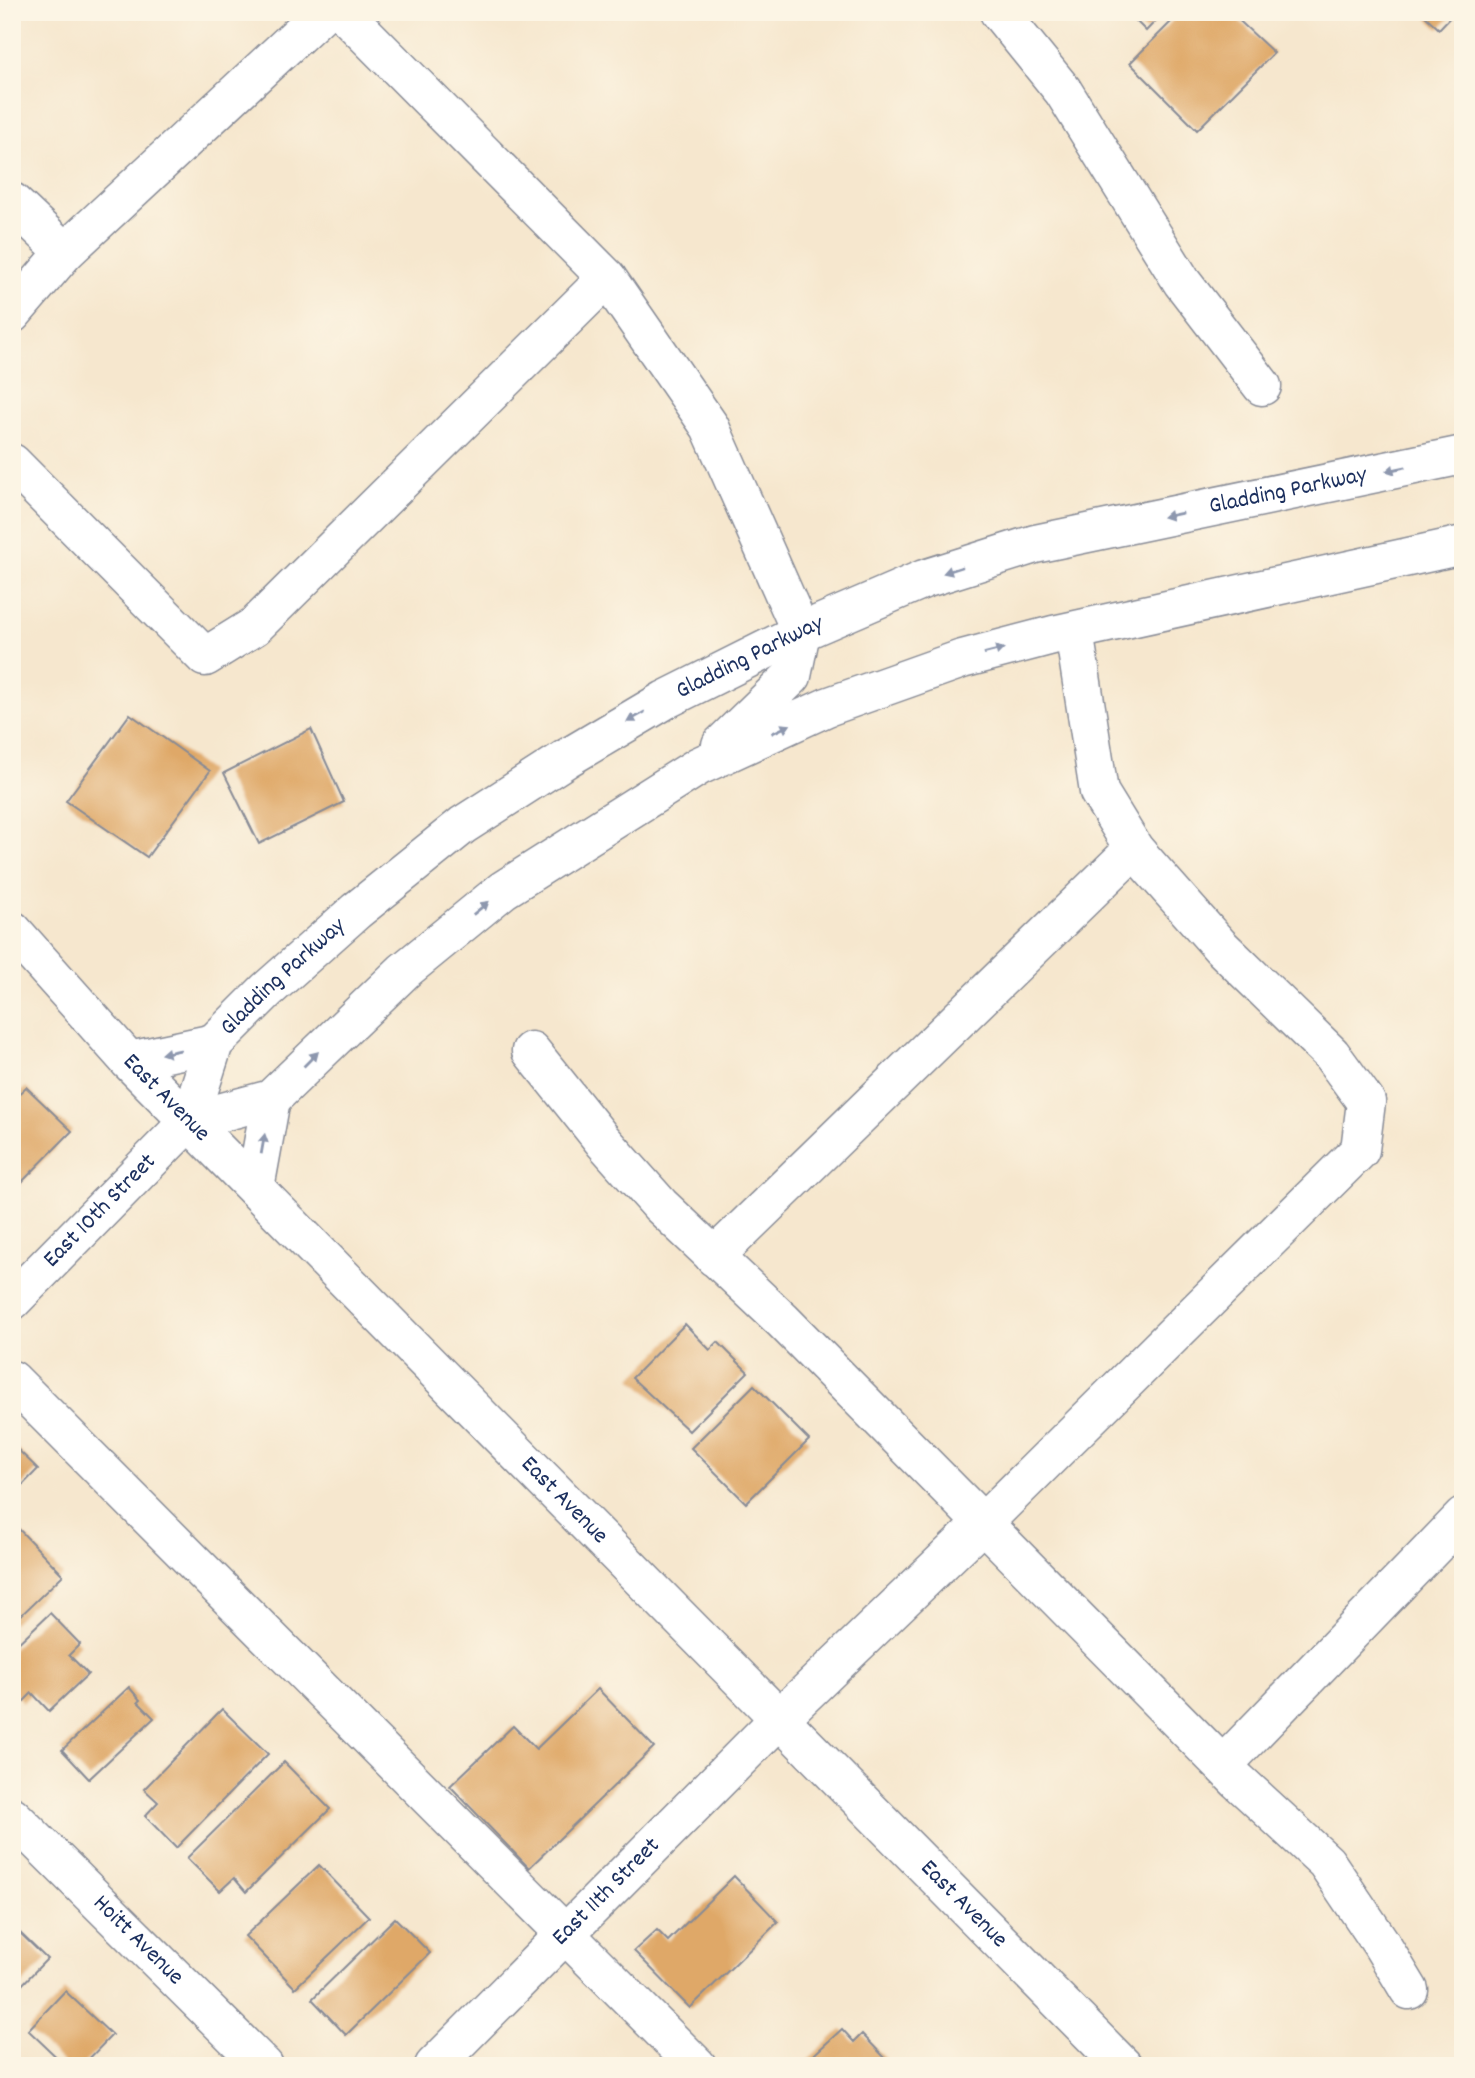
<svg xmlns="http://www.w3.org/2000/svg" width="1475" height="2078" viewBox="0 0 1475 2078" font-family="Dekko,sans-serif">
<style>
.building{fill:#dfa868}
.lines{fill:none;stroke-linecap:round;stroke-linejoin:round}
.minor-casing{stroke:#888b96;stroke-width:41}
.minor{stroke:#fff;stroke-width:38}
.oneway{fill:#8d97ae}
.labels{text-anchor:middle;dominant-baseline:central;stroke-width:6;stroke-linejoin:round;paint-order:stroke}
.street-label{font-size:24px;fill:#1b2f5e;stroke:#fcf5e5}
</style>
<rect width="100%" height="100%" fill="#fcf5e5"/>
<filter id="ink" filterUnits="userSpaceOnUse"><feTurbulence type="fractalNoise" baseFrequency=".0143" numOctaves="2"/><feDisplacementMap in="SourceGraphic" scale="14" xChannelSelector="R" yChannelSelector="G"/><feConvolveMatrix kernelMatrix="1 2 1 2 8 2 1 2 1" color-interpolation-filters="sRGB"/></filter>
<filter id="wash" filterUnits="userSpaceOnUse"><feTurbulence type="fractalNoise" baseFrequency=".00686" numOctaves="4" result="noise"/><feDisplacementMap in="SourceGraphic" scale="28" xChannelSelector="R" yChannelSelector="G"/><feGaussianBlur stdDeviation="1.57" result="paint"/><feColorMatrix in="noise" values="0 0 0 0 0 0 0 0 0 0 0 0 0 0 0 0 0 1.4 0 .05"/><feComposite in="paint" operator="in"/></filter>
<g filter="url(#wash)">
<rect width="100%" height="100%" fill="#f6e7ce"/>
<g id="blocks">
<!-- building -->
<path class="building" d="M 1127,12 L 1164,12 L 1146,31 Z
M 1181,12 L 1230,12 L 1274,53 L 1197,130 L 1130,63 Z
M 1421,12 L 1455,12 L 1439,29 Z
M 130,714 L 210,771 L 147,857 L 66,801 Z
M 311,729 L 344,802 L 259,844 L 224,773 Z
M 26,1087 L 72,1131 L 12,1192 L 12,1100 Z
M 685,1324 L 710,1350 L 718,1342 L 748,1372 L 689,1431 L 632,1378 Z
M 754,1385 L 809,1440 L 746,1503 L 691,1448 Z
M 12,1444 L 38,1469 L 12,1496 Z
M 12,1522 L 63,1575 L 12,1624 Z
M 50,1613 L 80,1644 L 69,1655 L 88,1674 L 49,1711 L 32,1693 L 23,1702 L 12,1691 L 12,1649 Z
M 129,1687 L 140,1700 L 138,1702 L 154,1718 L 89,1779 L 62,1750 Z
M 598,1689 L 654,1747 L 529,1868 L 450,1786 L 513,1726 L 536,1749 Z
M 222,1709 L 268,1754 L 176,1848 L 145,1816 L 158,1802 L 144,1789 Z
M 284,1762 L 330,1809 L 246,1892 L 234,1878 L 220,1891 L 187,1858 Z
M 319,1865 L 369,1917 L 295,1988 L 245,1936 Z
M 734,1876 L 778,1922 L 690,2008 L 634,1951 L 657,1930 L 668,1941 Z
M 395,1918 L 430,1953 L 346,2035 L 312,1999 Z
M 15,1928 L 47,1959 L 12,1995 L 12,1930 Z
M 65,1991 L 112,2035 L 82,2066 L 66,2066 L 28,2030 Z
M 842,2029 L 854,2042 L 862,2034 L 888,2061 L 883,2066 L 810,2066 L 806,2062 Z"/>
</g>
</g>
<g filter="url(#ink)">
<use href="#blocks" fill-opacity="0" stroke="#888b96" stroke-width="2"/>
<g class="lines">
<defs>
<g id="minor">
<path d="M 999,12 L 1063,91 L 1182,282 L 1262,386"/>
<path d="M 12,202 L 65,252"/>
<path d="M 607,278 L 710,427 L 801,632 L 792,676 L 721,745"/>
<path d="M 12,314 L 65,252 L 323,12"/>
<path d="M 12,463 L 205,657 L 255,626 L 607,278 L 343,12"/>
<path id="s1" d="M 12,930 L 129,1061 L 1123,2066"/>
<path d="M 531,1051 L 603,1141 L 660,1205 L 783,1321 L 1238,1781 L 1326,1862 L 1380,1942 L 1409,1990"/>
<path d="M 129,1061 L 214,1043"/>
<path d="M 189,1121 L 271,1099 L 404,971 L 503,890 L 699,766 L 827,707 L 962,659 L 1053,635 L 1463,545"/>
<path d="M 255,1188 L 271,1099"/>
<path d="M 714,1257 L 1134,849"/>
<path id="s2" d="M 12,1301 L 189,1121 L 214,1043 L 267,990 L 356,911 L 463,825 L 567,758 L 665,700 L 801,632 L 924,579 L 1035,544 L 1463,455"/>
<path d="M 12,1380 L 697,2066"/>
<path d="M 1223,1765 L 1463,1517"/>
<path id="s3" d="M 12,1816 L 264,2066"/>
<path id="s4" d="M 434,2066 L 779,1719 L 983,1523 L 1360,1150 L 1366,1102 L 1331,1054 L 1220,946 L 1134,849 L 1099,792 L 1074,631"/>
</g>
</defs>
<!-- minor casing -->
<use href="#minor" class="minor-casing"/>
<!-- minor -->
<use href="#minor" class="minor"/>
</g>
<!-- one-way arrows -->
<defs><path id="oneway-solid" d="M-6-.8H1V-3.2L6.5 0L1 3.2V.8H-6Z" transform="scale(1.75)"/></defs>
<g class="oneway">
<use href="#oneway-solid" transform="translate(1396 469) rotate(168)"/>
<use href="#oneway-solid" transform="translate(1173 515) rotate(168)"/>
<use href="#oneway-solid" transform="translate(953 570) rotate(162)"/>
<use href="#oneway-solid" transform="translate(994 651) rotate(-15)"/>
<use href="#oneway-solid" transform="translate(636 717) rotate(150)"/>
<use href="#oneway-solid" transform="translate(781 729) rotate(-25)"/>
<use href="#oneway-solid" transform="translate(481 908) rotate(-39)"/>
<use href="#oneway-solid" transform="translate(171 1052) rotate(168)"/>
<use href="#oneway-solid" transform="translate(311 1059) rotate(-45)"/>
<use href="#oneway-solid" transform="translate(263 1144) rotate(-80)"/>
</g>
</g>
<g class="labels">
<!-- street labels -->
<g class="street-label">
<text stroke="none"><textPath href="#s2" startOffset="1564">Gladding Parkway</textPath></text>
<text stroke="none"><textPath href="#s2" startOffset="998">Gladding Parkway</textPath></text>
<text stroke="none"><textPath href="#s2" startOffset="430">Gladding Parkway</textPath></text>
<text stroke="none"><textPath href="#s1" startOffset="228">East Avenue</textPath></text>
<text stroke="none"><textPath href="#s2" startOffset="126">East 10th Street</textPath></text>
<text stroke="none"><textPath href="#s1" startOffset="794">East Avenue</textPath></text>
<text stroke="none"><textPath href="#s4" startOffset="245">East 11th Street</textPath></text>
<text stroke="none"><textPath href="#s1" startOffset="1362">East Avenue</textPath></text>
<text stroke="none"><textPath href="#s3" startOffset="177">Hoitt Avenue</textPath></text>
</g>
</g>
<!-- margin -->
<rect width="1475" height="2078" fill="none" stroke="#fcf5e5" stroke-width="42"/>
</svg>
